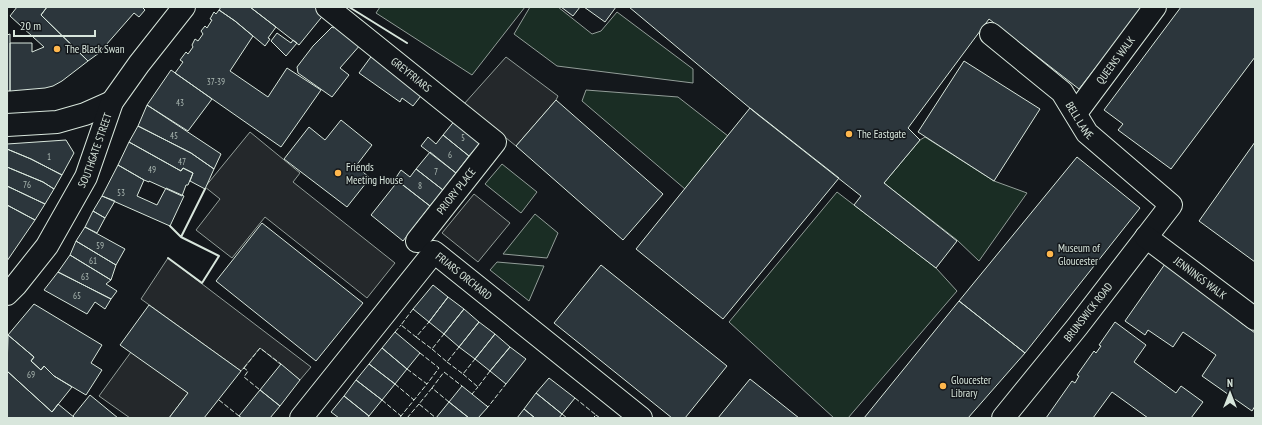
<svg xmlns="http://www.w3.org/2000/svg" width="1262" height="425" viewBox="0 0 1262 425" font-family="'PT Sans Narrow',sans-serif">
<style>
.green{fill:#1a2d24;stroke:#939e99}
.parking{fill:#24282b;stroke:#939e99}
.building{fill:#2c363c;stroke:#d8e6dc}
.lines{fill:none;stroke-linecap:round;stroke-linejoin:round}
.street-casing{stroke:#d8e6dc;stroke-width:24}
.street{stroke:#14181c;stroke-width:22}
.fence{stroke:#d8e6dc;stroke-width:1;stroke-dasharray:5 2;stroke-linecap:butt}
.wall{stroke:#d8e6dc;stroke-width:2}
.poi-dot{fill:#ffb74d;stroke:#14181c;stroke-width:1.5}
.labels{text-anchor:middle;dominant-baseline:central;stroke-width:3;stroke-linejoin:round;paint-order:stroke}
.number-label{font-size:9px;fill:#adbab4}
.poi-label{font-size:11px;fill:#d8e6dc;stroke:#14181c;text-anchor:start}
.street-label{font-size:11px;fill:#d8e6dc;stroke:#14181c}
</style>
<rect width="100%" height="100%" fill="#14181c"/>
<!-- green -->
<path class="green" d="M 380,7 L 525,7 L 472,75 L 376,13 Z
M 530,7 L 558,7 L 592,34 L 601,31 L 617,12 L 693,69 L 693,83 L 557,66 L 514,34 Z
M 586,90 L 678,97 L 728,136 L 685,189 L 582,101 Z
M 925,137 L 994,181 L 1027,193 L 979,261 L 957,240 L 884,183 L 920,140 Z
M 502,164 L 537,192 L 521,213 L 485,184 Z
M 837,192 L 936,268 L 957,291 L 848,418 L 834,418 L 729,322 Z
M 535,214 L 558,233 L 547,258 L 503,254 Z
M 497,262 L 544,266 L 529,301 L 490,270 Z"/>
<!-- parking -->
<path class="parking" d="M 506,57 L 558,96 L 556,100 L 516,146 L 464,104 Z
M 250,132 L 300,173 L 293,182 L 395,263 L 367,298 L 265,217 L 232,258 L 196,230 L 220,199 L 205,187 Z
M 474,194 L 510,223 L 478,262 L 442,233 Z
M 168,258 L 311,367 L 300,380 L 260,348 L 241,371 L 141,299 Z
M 131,352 L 188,393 L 169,418 L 130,418 L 99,396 Z"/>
<!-- building -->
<path class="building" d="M 17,7 L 47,7 L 41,15 L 88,61 L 62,81 L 53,86 L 45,88 L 10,91 L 10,43 L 32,43 L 32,52 L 44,47 L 10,16 Z
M 47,7 L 142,7 L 145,10 L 139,17 L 134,13 L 99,53 L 88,61 L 41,15 Z
M 221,7 L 250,7 L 276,27 L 268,38 L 270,39 L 265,46 L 235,21 L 219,10 Z
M 250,7 L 316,7 L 325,13 L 299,45 Z
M 561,7 L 580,7 L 573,16 Z
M 584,7 L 616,7 L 605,22 Z
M 629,7 L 1143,7 L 1079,89 L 989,19 L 908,128 L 920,140 L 884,183 L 957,241 L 936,268 L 854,205 L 861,196 L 757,114 Z
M 1181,7 L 1255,7 L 1255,57 L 1171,169 L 1118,130 L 1123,124 L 1104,110 Z
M 219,10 L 235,21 L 253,36 L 230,71 L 268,97 L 287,68 L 321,90 L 281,147 L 175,73 L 183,62 L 180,60 L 186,52 L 188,54 L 193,47 L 192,45 L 195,39 L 198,41 L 203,34 L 201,31 L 205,26 L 207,28 L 212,20 L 210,19 L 214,12 L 216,14 Z
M 337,25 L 361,44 L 340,68 L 349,75 L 332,97 L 298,73 L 297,67 L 313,46 L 332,27 L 334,28 Z
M 277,33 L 291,43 L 293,40 L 297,43 L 286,56 L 271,41 Z
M 10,34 L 10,91 L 7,91 L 7,35 Z
M 373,54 L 424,92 L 413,106 L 402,98 L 400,102 L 359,73 Z
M 964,61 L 1040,109 L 994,181 L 918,132 Z
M 171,70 L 212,99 L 188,131 L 147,105 Z
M 556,100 L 663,194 L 623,240 L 516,146 Z
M 147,105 L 221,154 L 214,169 L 191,153 L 138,126 Z
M 750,108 L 839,178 L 723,319 L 636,249 Z
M 456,119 L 483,140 L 469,156 L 443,135 Z
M 341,120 L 372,145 L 356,166 L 370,178 L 347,207 L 284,159 L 309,127 L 325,140 Z
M 138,126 L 191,153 L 214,169 L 205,189 L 190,181 L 193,173 L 183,168 L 181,171 L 129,142 Z
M 443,135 L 469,156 L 456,173 L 421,146 L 428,137 L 436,144 Z
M 66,140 L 74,153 L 62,175 L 31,159 L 7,149 L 7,144 Z
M 129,142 L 181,171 L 183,168 L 193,173 L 188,185 L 186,185 L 182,196 L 149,181 L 149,182 L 144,180 L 118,165 Z
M 1255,142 L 1255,262 L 1199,221 Z
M 7,149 L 31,159 L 62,175 L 54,189 L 43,182 L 7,167 Z
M 430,152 L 456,173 L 443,190 L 416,169 Z
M 1077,157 L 1140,208 L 1025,353 L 959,301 Z
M 118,165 L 144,180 L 137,196 L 157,205 L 166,188 L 184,196 L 170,226 L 102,196 Z
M 7,167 L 43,182 L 54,189 L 45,204 L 7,186 Z
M 416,169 L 443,190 L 430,206 L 395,179 L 401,170 L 410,177 Z
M 398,181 L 430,206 L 403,241 L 371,215 Z
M 7,186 L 45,204 L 35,220 L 7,205 Z
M 102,196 L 115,201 L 105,218 L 93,211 Z
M 7,205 L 35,220 L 7,261 Z
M 93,211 L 105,218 L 97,233 L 85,227 Z
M 262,223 L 363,303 L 316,361 L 216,281 Z
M 85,227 L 125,249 L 116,265 L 76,241 Z
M 76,241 L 116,265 L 111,280 L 70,255 Z
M 70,255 L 111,280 L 106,284 L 117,291 L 111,299 L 58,272 Z
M 1165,264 L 1243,317 L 1240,322 L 1255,333 L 1255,406 L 1252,411 L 1202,376 L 1216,355 L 1183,332 L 1173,347 L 1148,330 L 1145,335 L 1125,321 Z
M 601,265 L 727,366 L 685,418 L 672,418 L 554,323 Z
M 58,272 L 111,299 L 105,309 L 95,302 L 87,314 L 44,290 Z
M 433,285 L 448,297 L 429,322 L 413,309 Z
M 448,297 L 464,309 L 444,334 L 429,322 Z
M 959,301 L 1025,353 L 968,418 L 864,418 Z
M 34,304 L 102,345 L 91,363 L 102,370 L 86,395 L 54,376 L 44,366 L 41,370 L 31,361 L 34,357 L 8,335 Z
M 149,305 L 241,371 L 204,418 L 169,418 L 188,393 L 120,345 Z
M 464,309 L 479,322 L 459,347 L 444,334 Z
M 479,322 L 495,334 L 475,359 L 459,347 Z
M 1115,322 L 1146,345 L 1134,362 L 1176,393 L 1181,386 L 1203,402 L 1191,418 L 1148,418 L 1112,392 L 1093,418 L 1046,418 L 1072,381 L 1075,383 L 1079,376 L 1077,375 L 1094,351 L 1096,353 L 1101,346 L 1099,345 Z
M 395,332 L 420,353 L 407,369 L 382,348 Z
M 495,334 L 510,347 L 490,371 L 475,359 Z
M 8,335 L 34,357 L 31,361 L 41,370 L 44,366 L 54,376 L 72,387 L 52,412 L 7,371 Z
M 510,347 L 526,359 L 506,384 L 490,371 Z
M 382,348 L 407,369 L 395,384 L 369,364 Z
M 281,364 L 300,380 L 280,406 L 260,390 Z
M 369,364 L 395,384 L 382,400 L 356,380 Z
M 7,371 L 52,412 L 58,404 L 75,418 L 7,418 Z
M 549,378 L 575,398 L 562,414 L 536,393 Z
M 750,379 L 799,418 L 718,418 Z
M 356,380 L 382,400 L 369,416 L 344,396 Z
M 462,386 L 488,407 L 478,418 L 469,418 L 449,402 Z
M 260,390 L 280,406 L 270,418 L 242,418 L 239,416 Z
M 536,393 L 562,414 L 559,418 L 535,418 L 524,409 Z
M 90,395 L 118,418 L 75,418 L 73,416 Z
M 344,396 L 369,416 L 368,418 L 339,418 L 331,412 Z
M 449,402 L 469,418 L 436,418 Z
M 524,409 L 535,418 L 517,418 Z"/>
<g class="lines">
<defs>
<g id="street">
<path id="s1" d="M 327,7 L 495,142 L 417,241"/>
<path id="s2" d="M 991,34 L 1062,92 L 1087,133 L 1171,205 L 1077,327 L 1003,418"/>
<path id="s3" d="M 1076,113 L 1155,7"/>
<path d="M 7,125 L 57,122 L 85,114 L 112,102"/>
<path id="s4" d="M 1146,237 L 1255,319"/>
<path id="s5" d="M 7,294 L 16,285 L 47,246 L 86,177 L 112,102 L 139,64 L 184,7"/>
<path id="s6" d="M 301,418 L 434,252 L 641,418"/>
</g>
</defs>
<!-- street casing -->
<use href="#street" class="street-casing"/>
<!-- street -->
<use href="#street" class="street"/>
<!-- fence -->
<path class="fence" d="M 413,309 L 401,325 L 416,337 L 429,322
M 395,332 L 401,325
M 416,337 L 432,349 L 444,334
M 432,349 L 447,362 L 459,347
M 420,353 L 439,368 L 427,384
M 447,362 L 463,374 L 475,359
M 244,368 L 260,348 L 281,364
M 243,369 L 244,368 L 248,371 L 244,377 L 260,390
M 407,369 L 427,384 L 414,400
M 463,374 L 478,387 L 490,371
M 395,384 L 414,400 L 401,416
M 432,388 L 419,404 L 436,418
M 473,395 L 472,394 L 478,387
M 575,398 L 596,415 L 593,418
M 219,400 L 239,416
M 382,400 L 401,416 L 400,418
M 449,402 L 432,388 L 444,372 L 462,386
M 486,405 L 488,407 L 506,384
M 562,414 L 567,418
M 596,415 L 600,418
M 407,418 L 419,404"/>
<!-- wall -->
<path class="wall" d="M 349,7 L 407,43
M 181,237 L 205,189
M 168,258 L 202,283 L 219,256 L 181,237 L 170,226"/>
</g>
<!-- markers -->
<g class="poi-dot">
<circle cx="57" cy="49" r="4"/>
<circle cx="849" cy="134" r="4"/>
<circle cx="338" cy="173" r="4"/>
<circle cx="1050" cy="254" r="4"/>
<circle cx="943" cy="386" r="4"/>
</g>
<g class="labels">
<!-- number labels -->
<g class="number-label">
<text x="216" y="81">37-39</text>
<text x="180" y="102">43</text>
<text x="174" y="135">45</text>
<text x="463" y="137">5</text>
<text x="450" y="154">6</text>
<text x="49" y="156">1</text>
<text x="182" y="161">47</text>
<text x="152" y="169">49</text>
<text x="436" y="171">7</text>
<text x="27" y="184">76</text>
<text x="420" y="185">8</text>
<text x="121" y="192">53</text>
<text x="100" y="245">59</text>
<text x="93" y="260">61</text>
<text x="85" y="276">63</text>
<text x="77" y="295">65</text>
<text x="31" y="374">69</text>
</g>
<!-- poi labels -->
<g class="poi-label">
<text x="65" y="49">The Black Swan</text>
<text x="857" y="134">The Eastgate</text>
<text x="346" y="167">Friends<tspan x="346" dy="13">Meeting House</tspan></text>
<text x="1058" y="248">Museum of<tspan x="1058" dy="13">Gloucester</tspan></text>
<text x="951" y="380">Gloucester<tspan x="951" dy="13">Library</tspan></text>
</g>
<!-- street labels -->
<g class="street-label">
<text stroke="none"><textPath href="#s3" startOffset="66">QUEENS WALK</textPath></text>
<text stroke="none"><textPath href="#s1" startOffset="108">GREYFRIARS</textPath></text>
<text stroke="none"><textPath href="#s2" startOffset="125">BELL LANE</textPath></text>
<text stroke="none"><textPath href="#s5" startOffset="170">SOUTHGATE STREET</textPath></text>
<text transform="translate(456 191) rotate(-52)">PRIORY PLACE</text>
<text stroke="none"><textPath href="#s6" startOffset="251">FRIARS ORCHARD</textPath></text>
<text stroke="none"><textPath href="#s4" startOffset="68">JENNINGS WALK</textPath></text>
<text transform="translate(1088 312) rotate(-52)">BRUNSWICK ROAD</text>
</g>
</g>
<!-- border -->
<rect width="1262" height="425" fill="none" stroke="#d8e6dc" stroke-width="16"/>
<!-- north arrow -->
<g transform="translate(1230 393)" stroke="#14181c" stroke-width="3" paint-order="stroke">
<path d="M0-3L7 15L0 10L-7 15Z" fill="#d8e6dc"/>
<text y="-6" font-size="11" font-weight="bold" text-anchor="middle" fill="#d8e6dc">N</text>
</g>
<!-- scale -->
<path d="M14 30v6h81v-6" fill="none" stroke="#d8e6dc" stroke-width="2"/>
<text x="20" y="30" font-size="12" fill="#d8e6dc" stroke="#14181c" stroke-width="3" paint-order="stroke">20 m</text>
</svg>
